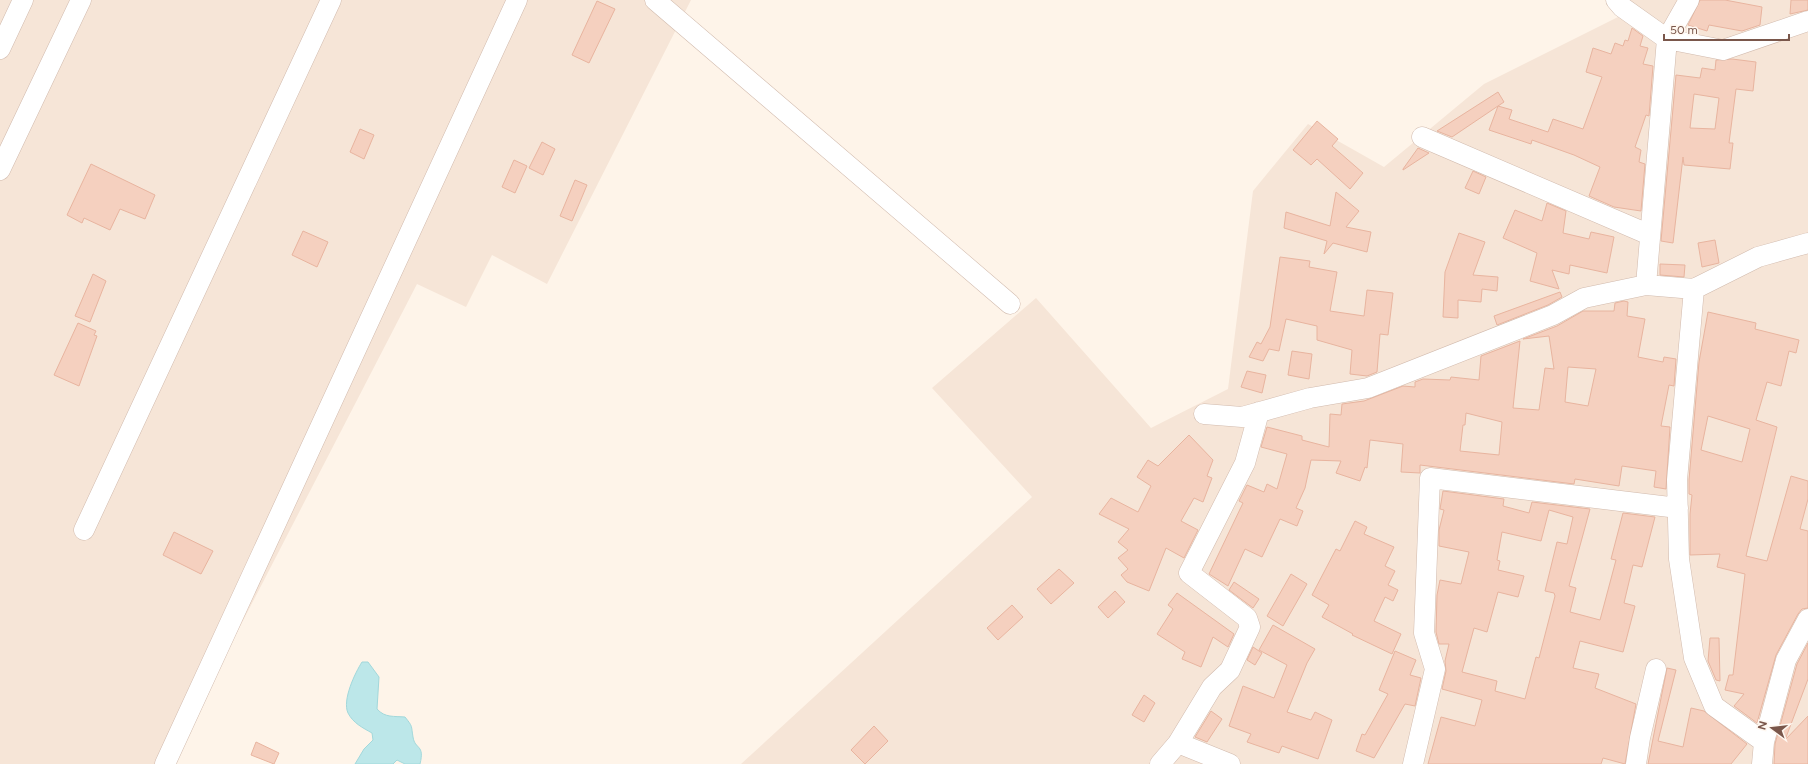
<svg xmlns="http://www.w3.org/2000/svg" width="1808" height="764" viewBox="0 0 1808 764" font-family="Figtree,sans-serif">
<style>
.residential{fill:#f6e5d7}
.water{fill:#bce7e9;stroke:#a2d8db}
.building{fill:#f5d0bf;stroke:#e8b49f;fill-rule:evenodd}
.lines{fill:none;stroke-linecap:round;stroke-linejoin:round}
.minor-casing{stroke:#d1baad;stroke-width:21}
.minor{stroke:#fff;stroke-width:20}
</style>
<rect width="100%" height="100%" fill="#fef4e9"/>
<!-- residential -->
<path class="residential" d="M 0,0 L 691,0 L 547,284 L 492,255 L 466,307 L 417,284 L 169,764 L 0,764 Z
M 1607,0 L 1808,0 L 1808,764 L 741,764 L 1032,497 L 932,388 L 1036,298 L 1151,428 L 1228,389 L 1253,191 L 1308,124 L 1384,167 L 1484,84 L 1620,16 Z"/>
<!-- water -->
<path class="water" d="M 362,662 L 368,662 L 379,677 L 377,709 C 385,718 394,716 405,717 C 413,727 411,725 413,737 C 415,750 425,744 420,764 L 405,764 L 397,760 L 393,764 L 355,764 L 364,749 L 373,740 L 372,733 C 363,728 353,723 348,713 C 342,700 355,673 362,662 Z"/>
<!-- building -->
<path class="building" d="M 1700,0 L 1725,0 L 1762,7 L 1760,25 L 1742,31 L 1709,25 L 1707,31 L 1688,25 Z
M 1791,0 L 1808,0 L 1808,10 L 1790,14 Z
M 597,1 L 615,9 L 589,63 L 572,55 Z
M 1632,28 L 1643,36 L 1640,46 L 1648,48 L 1643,64 L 1653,66 L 1649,116 L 1646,115 L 1635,147 L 1641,150 L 1639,162 L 1645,164 L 1641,211 L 1614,207 L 1589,196 L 1600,167 L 1574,155 L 1532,140 L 1531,144 L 1489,130 L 1498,106 L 1452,137 L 1437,131 L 1498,92 L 1504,102 L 1498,106 L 1512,110 L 1509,119 L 1548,132 L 1553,119 L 1583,129 L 1602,77 L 1586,72 L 1593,48 L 1611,54 L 1615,43 L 1623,46 L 1625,40 L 1628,41 Z
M 1732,59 L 1756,62 L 1753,91 L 1736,89 L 1729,143 L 1733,143 L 1730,169 L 1684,165 L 1683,157 L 1673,243 L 1661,241 L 1676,75 L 1700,78 L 1702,68 L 1715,70 L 1716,60 ZM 1694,94 L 1719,98 L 1715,129 L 1690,128 Z
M 1317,121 L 1338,139 L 1332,146 L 1363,173 L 1350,189 L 1317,159 L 1311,165 L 1293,150 Z
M 360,129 L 374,135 L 364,159 L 350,152 Z
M 542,142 L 555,149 L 543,175 L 529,168 Z
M 1418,148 L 1429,153 L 1403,170 L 1403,169 Z
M 514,160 L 527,166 L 515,193 L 502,187 Z
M 91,164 L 155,195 L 145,219 L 120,209 L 110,230 L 84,218 L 82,223 L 67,215 Z
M 1473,171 L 1486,177 L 1479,194 L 1465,188 Z
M 575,180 L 587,185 L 572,221 L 560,216 Z
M 1336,192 L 1359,211 L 1346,227 L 1371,232 L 1367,252 L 1333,243 L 1324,254 L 1327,241 L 1284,228 L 1286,212 L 1330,226 Z
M 1547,203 L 1566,211 L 1563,233 L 1589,239 L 1591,232 L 1614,237 L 1607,273 L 1570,265 L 1569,274 L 1552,270 L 1559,289 L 1530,281 L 1537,253 L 1503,238 L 1515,210 L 1542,221 Z
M 303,231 L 328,242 L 317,267 L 292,255 Z
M 1459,233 L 1485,242 L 1473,275 L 1498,277 L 1497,291 L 1482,289 L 1481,302 L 1458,300 L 1458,318 L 1443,317 L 1445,272 Z
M 1715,240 L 1719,263 L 1702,267 L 1698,243 Z
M 1280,257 L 1310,261 L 1309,267 L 1337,272 L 1330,311 L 1364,316 L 1367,290 L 1393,293 L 1388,335 L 1380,334 L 1377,372 L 1367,376 L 1350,374 L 1352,350 L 1317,340 L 1317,326 L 1286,319 L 1279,351 L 1269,349 L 1263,361 L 1249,357 L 1257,342 L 1261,344 L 1270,327 Z
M 1660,264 L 1685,265 L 1684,277 L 1660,275 Z
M 93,274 L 106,281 L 90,322 L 75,316 Z
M 1560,292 L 1562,297 L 1548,305 L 1497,325 L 1494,316 Z
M 1624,301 L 1628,302 L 1627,316 L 1645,319 L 1638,357 L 1663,362 L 1664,357 L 1676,359 L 1674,386 L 1669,385 L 1661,426 L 1670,427 L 1666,489 L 1654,487 L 1656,471 L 1622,466 L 1619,486 L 1575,479 L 1574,484 L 1420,465 L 1420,473 L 1401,472 L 1403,444 L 1370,440 L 1367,468 L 1365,467 L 1360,481 L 1336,473 L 1341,461 L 1311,460 L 1305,488 L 1296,508 L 1303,511 L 1297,526 L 1280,519 L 1262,557 L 1245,549 L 1228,586 L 1209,574 L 1243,503 L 1239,501 L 1247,485 L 1264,492 L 1267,484 L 1277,489 L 1287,454 L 1261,447 L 1267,427 L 1302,436 L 1302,440 L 1329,447 L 1330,414 L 1341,415 L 1342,404 L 1364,401 L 1403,386 L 1415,387 L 1415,382 L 1423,379 L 1450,380 L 1451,377 L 1479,380 L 1481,356 L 1520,341 L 1513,408 L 1539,410 L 1545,368 L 1554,369 L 1549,336 L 1523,339 L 1557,326 L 1583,311 L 1614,311 L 1615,303 ZM 1568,367 L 1596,369 L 1588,406 L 1565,402 ZM 1466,413 L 1502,422 L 1499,455 L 1460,451 L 1463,425 L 1465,425 Z
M 1708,312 L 1756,323 L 1755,329 L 1799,340 L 1796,353 L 1789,351 L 1781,386 L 1767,382 L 1756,420 L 1777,427 L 1746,556 L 1767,561 L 1791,476 L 1808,481 L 1808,499 L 1800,529 L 1808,531 L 1808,608 L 1802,609 L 1798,614 L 1776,655 L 1757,723 L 1734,706 L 1744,694 L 1725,690 L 1729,675 L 1733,675 L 1745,574 L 1717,567 L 1720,554 L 1690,555 L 1690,514 L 1692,495 L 1689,494 L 1689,480 L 1699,362 ZM 1708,416 L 1750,429 L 1742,462 L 1701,450 Z
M 78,323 L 96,331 L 94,335 L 97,336 L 79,386 L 54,375 Z
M 1292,351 L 1312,354 L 1309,379 L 1288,375 Z
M 1247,371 L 1266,375 L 1262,393 L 1241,387 Z
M 1189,435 L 1213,460 L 1207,476 L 1212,478 L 1203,502 L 1194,498 L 1181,521 L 1198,530 L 1184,558 L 1166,548 L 1149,591 L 1127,582 L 1121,575 L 1128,569 L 1118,558 L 1128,550 L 1118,542 L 1129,529 L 1099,514 L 1111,498 L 1138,512 L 1151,486 L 1137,477 L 1148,460 L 1158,466 Z
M 1443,491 L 1504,499 L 1503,506 L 1529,513 L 1532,502 L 1590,509 L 1569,586 L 1576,588 L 1570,612 L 1600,620 L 1616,560 L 1611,559 L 1623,513 L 1655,517 L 1642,567 L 1633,565 L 1624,603 L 1635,606 L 1623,652 L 1580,641 L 1573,668 L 1599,674 L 1595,688 L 1636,704 L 1625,764 L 1603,758 L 1601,764 L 1428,764 L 1441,717 L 1475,726 L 1482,700 L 1442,689 L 1446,671 L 1445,661 L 1449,644 L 1439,644 L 1436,632 L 1437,595 L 1440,580 L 1461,584 L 1469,552 L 1439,546 L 1439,530 L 1444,510 L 1440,509 ZM 1549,510 L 1573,517 L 1567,544 L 1557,542 L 1545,591 L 1554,593 L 1555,596 L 1539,658 L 1536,657 L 1525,699 L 1495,691 L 1497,681 L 1462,672 L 1474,628 L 1487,632 L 1498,592 L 1518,597 L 1524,576 L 1498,570 L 1500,561 L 1497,560 L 1502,532 L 1541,541 Z
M 1355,521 L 1367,527 L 1364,534 L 1394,547 L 1385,566 L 1395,571 L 1388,585 L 1398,590 L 1393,601 L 1385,597 L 1374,621 L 1401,634 L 1392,654 L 1352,635 L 1353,634 L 1322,617 L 1329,605 L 1312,595 L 1336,549 L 1340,551 Z
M 174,532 L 213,551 L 201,574 L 163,555 Z
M 1059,569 L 1074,583 L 1051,604 L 1037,589 Z
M 1291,574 L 1307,584 L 1283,626 L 1267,616 Z
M 1234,582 L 1259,599 L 1253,608 L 1229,590 Z
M 1115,591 L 1125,602 L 1108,618 L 1098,607 Z
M 1177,593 L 1234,634 L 1228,647 L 1213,637 L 1201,667 L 1182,659 L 1185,652 L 1157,634 L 1173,609 L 1168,605 Z
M 1012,605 L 1023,617 L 998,640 L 987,628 Z
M 1273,625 L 1315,649 L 1307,663 L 1287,712 L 1311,720 L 1315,712 L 1332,720 L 1318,759 L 1282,746 L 1279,753 L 1247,742 L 1251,734 L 1229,726 L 1243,686 L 1274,698 L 1287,665 L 1259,650 Z
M 1710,638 L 1719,638 L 1720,681 L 1716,680 L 1708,661 Z
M 1808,643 L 1808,679 L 1785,740 L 1808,716 L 1808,764 L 1774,764 L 1775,744 L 1797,664 Z
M 1253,647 L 1262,653 L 1255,665 L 1247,660 Z
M 1395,651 L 1416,660 L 1410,675 L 1421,678 L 1415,706 L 1405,704 L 1374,758 L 1356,751 L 1362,734 L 1365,735 L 1388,694 L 1379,690 Z
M 1667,668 L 1676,670 L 1658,741 L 1683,747 L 1691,708 L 1704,711 L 1747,744 L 1731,764 L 1648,764 Z
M 1144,695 L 1155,703 L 1144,722 L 1132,715 Z
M 1211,711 L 1222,719 L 1207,742 L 1195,737 Z
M 874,726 L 888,741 L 865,764 L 851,750 Z
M 256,742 L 279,753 L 274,764 L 251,755 Z"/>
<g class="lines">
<defs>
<path id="minor" d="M 655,0 L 1010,304
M 1616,0 L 1622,7 L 1667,39 L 1723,50 L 1808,21
M 0,49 L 23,0
M 1422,137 L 1650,235
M 0,170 L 81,0
M 1646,285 L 1667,39 L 1689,0
M 1694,289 L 1677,480 L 1679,559 L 1694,658 L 1714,706 L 1764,742
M 1204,414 L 1242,417 L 1310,398 L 1368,388 L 1553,315 L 1584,298 L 1646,285 L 1694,289 L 1758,257 L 1808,243
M 84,530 L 331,0
M 1178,743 L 1230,764
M 165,764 L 517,0
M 1160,764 L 1178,743 L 1212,687 L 1230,670 L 1250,627 L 1247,618 L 1189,573 L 1245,463 L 1259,412
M 1413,764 L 1435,669 L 1424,633 L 1430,478 L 1678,508
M 1636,764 L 1640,738 L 1656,669
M 1762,764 L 1764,742 L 1786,660 L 1808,619"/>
</defs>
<!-- minor casing -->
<use href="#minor" class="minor-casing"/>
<!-- minor -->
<use href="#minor" class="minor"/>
</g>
<!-- north arrow -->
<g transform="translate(1772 728) rotate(285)" stroke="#fff8f1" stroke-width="3" paint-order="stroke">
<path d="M0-3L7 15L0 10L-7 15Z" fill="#7a574b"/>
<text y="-6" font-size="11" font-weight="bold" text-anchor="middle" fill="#7a574b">N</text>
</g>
<!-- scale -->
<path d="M1664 34v6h125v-6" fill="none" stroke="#7a574b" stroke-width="2"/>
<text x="1670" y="34" font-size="12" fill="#7a574b" stroke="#fff8f1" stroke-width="3" paint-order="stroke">50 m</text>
</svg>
